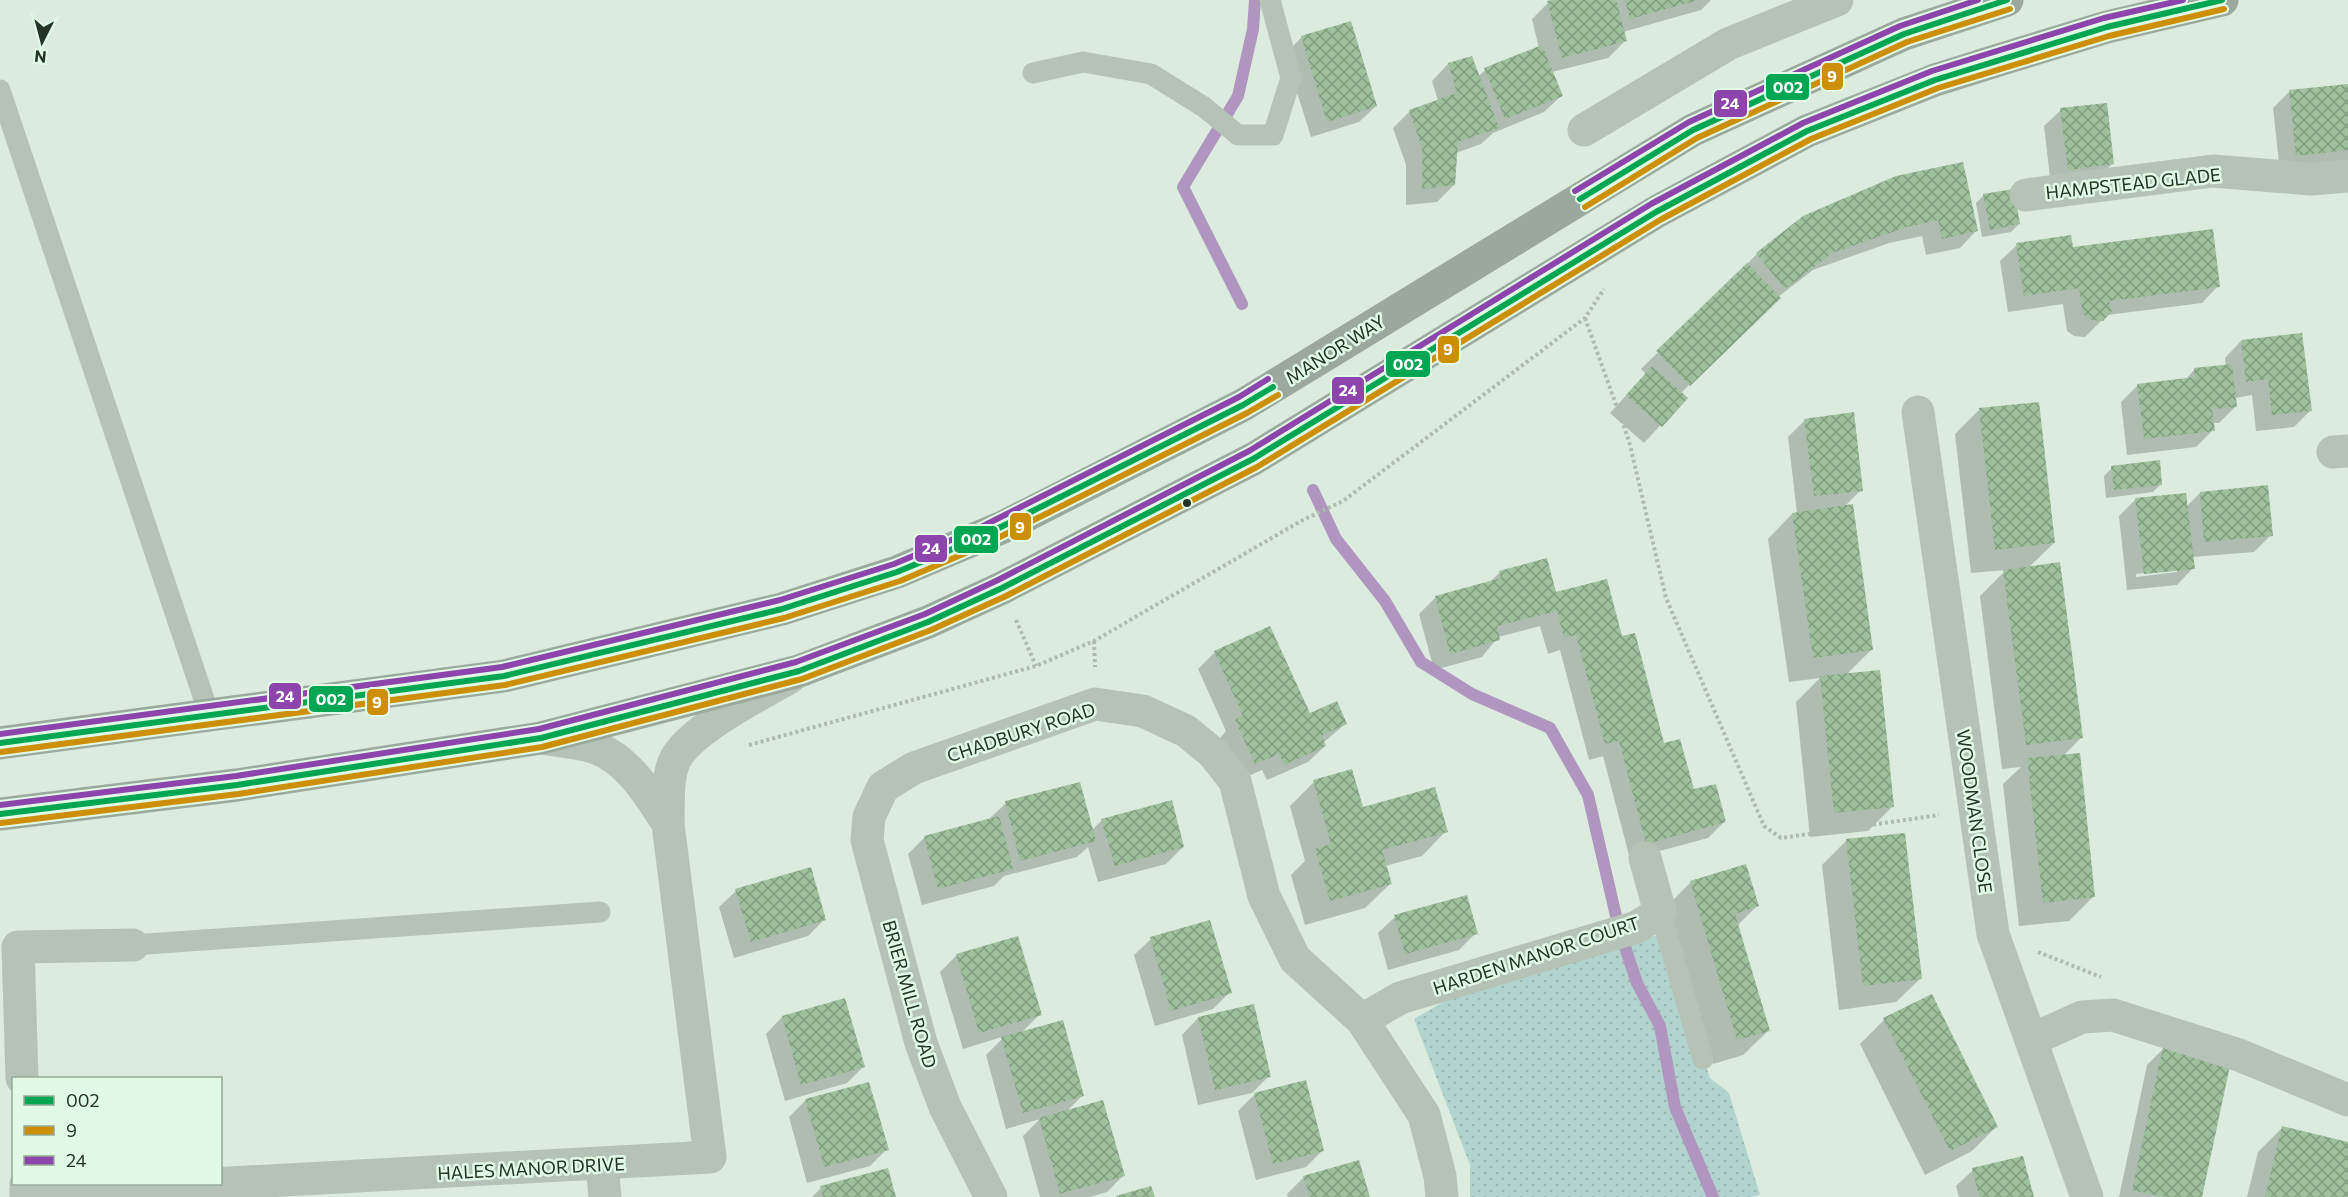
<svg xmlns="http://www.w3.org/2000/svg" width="2348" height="1197" viewBox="0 0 2348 1197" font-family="Commissioner,sans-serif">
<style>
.park{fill:url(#park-dots)}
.shadow{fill:#0003;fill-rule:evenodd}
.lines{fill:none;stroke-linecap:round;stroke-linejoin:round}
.stream{stroke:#b096be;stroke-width:12}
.building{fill:url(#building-cross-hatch)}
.path{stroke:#adbcae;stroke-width:4;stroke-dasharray:3 3;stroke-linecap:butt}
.lane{stroke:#b4c3b6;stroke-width:21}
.street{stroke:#b4c3b6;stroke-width:33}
.highway{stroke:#9ba99d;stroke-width:33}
.bus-1-casing{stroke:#e0fae5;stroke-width:10}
.bus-2-casing{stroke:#e0fae5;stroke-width:10}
.bus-3-casing{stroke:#e0fae5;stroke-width:10}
.bus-1{stroke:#00a651;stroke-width:6}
.bus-2{stroke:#cd8f07;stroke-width:6}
.bus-3{stroke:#8e44ad;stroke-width:6}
.bus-dot{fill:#243323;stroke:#e0fae5;stroke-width:2}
.labels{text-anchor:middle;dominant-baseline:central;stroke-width:5;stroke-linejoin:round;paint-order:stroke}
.street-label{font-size:18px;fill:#243323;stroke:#e0fae5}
.line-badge{stroke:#e0fae5;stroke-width:2}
.badge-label{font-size:16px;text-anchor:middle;font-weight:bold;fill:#fff}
</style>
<defs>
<pattern id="park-dots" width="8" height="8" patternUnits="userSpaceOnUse" patternTransform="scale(1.5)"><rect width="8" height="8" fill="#b3d4ce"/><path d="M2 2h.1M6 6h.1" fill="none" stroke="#9ab6b1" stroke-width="1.8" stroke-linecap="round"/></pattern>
<pattern id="building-cross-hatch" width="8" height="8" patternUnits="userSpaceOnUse" patternTransform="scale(1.5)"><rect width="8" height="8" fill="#9ec09c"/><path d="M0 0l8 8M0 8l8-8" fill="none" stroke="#819d7f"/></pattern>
</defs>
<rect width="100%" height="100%" fill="#dbebde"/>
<!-- park -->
<path class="park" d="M 1661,934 L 1710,1078 L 1729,1093 L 1760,1195 L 1751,1197 L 1470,1197 L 1470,1165 L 1414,1019 L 1445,1001 Z"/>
<!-- shadow -->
<path class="shadow" d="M 1559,0 L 1711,0 L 1701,10 L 1623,32 L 1625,41 L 1608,58 L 1552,72 L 1561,96 L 1544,112 L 1493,133 L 1481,144 L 1456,153 L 1454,185 L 1437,202 L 1406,205 L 1406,165 L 1393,128 L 1410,111 L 1438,101 L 1432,81 L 1448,64 L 1479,76 L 1485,70 L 1539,48 L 1532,19 L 1548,3 Z
M 1302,37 L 1376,106 L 1359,122 L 1311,137 L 1285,54 Z
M 2348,85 L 2348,160 L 2343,164 L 2280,172 L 2273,108 L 2289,92 Z
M 2061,110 L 2112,164 L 2096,180 L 2051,186 L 2044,126 Z
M 1896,178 L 1976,231 L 1960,248 L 1926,255 L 1922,236 L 1889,243 L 1813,270 L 1778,297 L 1681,393 L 1686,398 L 1644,443 L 1610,413 L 1646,374 L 1641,369 L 1757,254 Z
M 1984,195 L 2019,224 L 2011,232 L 1982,237 L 1976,203 Z
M 2017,245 L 2072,249 L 2218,286 L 2202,303 L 2107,315 L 2085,337 L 2074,336 L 2067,331 L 2063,304 L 2008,312 L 2000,261 Z
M 2241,341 L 2310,411 L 2294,427 L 2256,431 L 2252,395 L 2235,398 L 2236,406 L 2219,423 L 2212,423 L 2213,430 L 2196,447 L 2127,455 L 2121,402 L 2138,385 L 2185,380 L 2195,369 L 2226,366 L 2225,358 Z
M 1979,410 L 2054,543 L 2028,568 L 2081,738 L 2063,756 L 2094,896 L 2069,921 L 2019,926 L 2003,784 L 2021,767 L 2002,769 L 1980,596 L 2006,570 L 1971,573 L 1955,434 Z
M 1805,420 L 1861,490 L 1844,507 L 1872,649 L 1846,675 L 1893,806 L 1868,831 L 1810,837 L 1796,702 L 1820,678 L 1789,682 L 1768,539 L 1792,514 L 1797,513 L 1788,437 Z
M 2112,468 L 2161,484 L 2153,492 L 2106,498 L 2104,476 Z
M 2200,493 L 2271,535 L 2254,552 L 2192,557 L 2193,568 L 2177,585 L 2127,590 L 2119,516 L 2135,500 L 2185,495 L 2186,507 ZM 2177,569 L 2177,572 L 2136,577 L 2136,574 Z
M 1500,572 L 1555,594 L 1621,638 L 1663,745 L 1692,791 L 1724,822 L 1708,838 L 1630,859 L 1603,756 L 1589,760 L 1560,650 L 1548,654 L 1540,626 L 1498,637 L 1482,657 L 1434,670 L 1419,614 L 1436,597 L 1489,583 Z
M 1270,628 L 1309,715 L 1345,724 L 1323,743 L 1325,746 L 1308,762 L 1267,780 L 1262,770 L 1239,780 L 1220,738 L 1226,731 L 1198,669 L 1215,652 Z
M 1314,782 L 1362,809 L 1446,831 L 1422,856 L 1385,866 L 1390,884 L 1365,908 L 1305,925 L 1291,875 L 1305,861 L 1290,806 Z
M 1006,803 L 1091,831 L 1102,820 L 1183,847 L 1166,864 L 1098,882 L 1088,847 L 1077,857 L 1004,876 L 994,886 L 922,905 L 908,854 L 925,837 L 989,819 Z
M 1846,841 L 1921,978 L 1896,1002 L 1839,1010 L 1822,865 Z
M 1691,882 L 1757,906 L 1737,926 L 1768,1031 L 1743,1055 L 1713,1064 L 1667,906 Z
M 736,891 L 825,919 L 808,936 L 734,958 L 719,907 Z
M 1395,917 L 1476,933 L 1459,950 L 1388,970 L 1378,933 Z
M 1017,938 L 1040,1014 L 1020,1034 L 1083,1095 L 1066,1112 L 1123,1176 L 1107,1192 L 1090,1197 L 1040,1197 L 1023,1136 L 1040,1119 L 1006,1129 L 986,1055 L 1005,1036 L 963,1049 L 940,972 L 956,956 Z
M 1151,939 L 1230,992 L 1213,1009 L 1155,1026 L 1134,955 Z
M 782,1017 L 863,1067 L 847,1083 L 785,1101 L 766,1034 Z
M 1198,1018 L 1269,1076 L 1252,1093 L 1198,1105 L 1182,1035 Z
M 1884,1020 L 1996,1127 L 1972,1151 L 1925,1175 L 1860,1044 Z
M 2164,1048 L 2200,1197 L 2119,1197 L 2147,1065 Z
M 868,1083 L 887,1149 L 870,1166 L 807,1183 L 789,1117 L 805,1101 Z
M 1255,1094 L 1323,1150 L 1306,1167 L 1256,1180 L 1238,1111 Z
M 2282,1128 L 2348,1143 L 2348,1197 L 2247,1197 L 2258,1152 Z
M 1973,1170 L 2032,1197 L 1959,1197 L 1956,1186 Z
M 1304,1177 L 1368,1197 L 1288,1197 L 1287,1194 Z
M 821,1188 L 894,1197 L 812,1197 Z"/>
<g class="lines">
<!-- stream -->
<path class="stream" d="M 1242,304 L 1183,187 L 1238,96 L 1253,29 L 1255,0
M 1313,490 L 1336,539 L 1385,601 L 1421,662 L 1472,694 L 1550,728 L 1588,795 L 1619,929 L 1637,983 L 1660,1026 L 1675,1107 L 1713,1197"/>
</g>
<!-- building -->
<path class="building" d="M 1553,0 L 1616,0 L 1627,41 L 1562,58 L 1547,1 Z
M 1625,0 L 1695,0 L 1695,1 L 1630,19 Z
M 1351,21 L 1377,106 L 1327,122 L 1301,36 Z
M 1542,45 L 1563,96 L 1505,119 L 1484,68 Z
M 1472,56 L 1499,128 L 1458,142 L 1455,185 L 1422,189 L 1422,148 L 1409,110 L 1457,93 L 1448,63 Z
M 2348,84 L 2348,150 L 2296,156 L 2289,90 Z
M 2107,103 L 2114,164 L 2068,170 L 2060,108 Z
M 1963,162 L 1978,231 L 1942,239 L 1938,220 L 1907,227 L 1832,253 L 1785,289 L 1756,253 L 1803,216 L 1896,176 Z
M 2014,189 L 2020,224 L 1990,230 L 1983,194 Z
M 2213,229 L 2220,287 L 2109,301 L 2112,311 L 2103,321 L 2091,320 L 2083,314 L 2079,288 L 2024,296 L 2016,243 L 2071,235 L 2073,247 Z
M 1747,263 L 1781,298 L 1690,386 L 1656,351 Z
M 2302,333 L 2312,411 L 2272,415 L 2268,379 L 2246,382 L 2241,340 Z
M 2232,364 L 2237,407 L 2212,409 L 2215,431 L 2144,439 L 2137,384 L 2195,377 L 2194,368 Z
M 1652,366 L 1688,398 L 1662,427 L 1626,395 Z
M 2039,402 L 2055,543 L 1995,550 L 1979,408 Z
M 1854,412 L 1863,491 L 1814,496 L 1804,419 Z
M 2160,460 L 2162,485 L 2114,490 L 2111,466 Z
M 2268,485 L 2273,536 L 2204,542 L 2200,492 Z
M 2186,493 L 2195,569 L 2144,574 L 2135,498 Z
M 1853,504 L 1873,650 L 1813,658 L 1792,513 Z
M 1547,558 L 1556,592 L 1607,579 L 1622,636 L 1635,633 L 1664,743 L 1680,739 L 1694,789 L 1716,784 L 1726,822 L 1646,844 L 1619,741 L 1605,744 L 1576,635 L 1564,638 L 1557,611 L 1497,626 L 1500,640 L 1450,654 L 1435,596 L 1501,578 L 1499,571 Z
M 2060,562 L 2083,738 L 2026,745 L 2003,570 Z
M 1270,626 L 1310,713 L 1337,701 L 1347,724 L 1322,735 L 1326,746 L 1284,765 L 1279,754 L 1255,764 L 1235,720 L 1243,716 L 1214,651 Z
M 1880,670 L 1894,807 L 1834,813 L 1820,676 Z
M 2080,753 L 2095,897 L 2043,903 L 2027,758 Z
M 1352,769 L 1363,807 L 1435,787 L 1448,832 L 1382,850 L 1392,884 L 1330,901 L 1315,849 L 1331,844 L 1313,780 Z
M 1080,782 L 1096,841 L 1020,861 L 1005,801 Z
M 1172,800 L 1184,847 L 1115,866 L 1101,819 Z
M 999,816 L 1013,869 L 938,889 L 924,836 Z
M 1905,833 L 1922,979 L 1863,986 L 1846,839 Z
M 1746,864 L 1759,906 L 1735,914 L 1770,1031 L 1737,1040 L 1690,881 Z
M 811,867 L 826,920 L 751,942 L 735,889 Z
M 1467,895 L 1478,934 L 1405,954 L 1394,915 Z
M 1210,920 L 1232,993 L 1171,1011 L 1150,937 Z
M 1018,936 L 1042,1015 L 979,1033 L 956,954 Z
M 1932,994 L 1998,1127 L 1950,1151 L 1883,1018 Z
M 845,998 L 865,1067 L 801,1085 L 782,1016 Z
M 1254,1004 L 1271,1077 L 1215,1090 L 1198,1017 Z
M 1063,1020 L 1084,1096 L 1023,1113 L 1001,1037 Z
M 2163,1047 L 2231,1061 L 2202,1197 L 2165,1197 L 2132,1190 Z
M 1306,1080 L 1324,1151 L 1273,1164 L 1254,1093 Z
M 869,1082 L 889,1150 L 824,1167 L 805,1099 Z
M 1103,1100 L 1125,1176 L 1060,1194 L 1039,1118 Z
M 2282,1126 L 2348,1142 L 2348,1197 L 2265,1197 Z
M 2023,1156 L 2034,1197 L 1979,1197 L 1972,1168 Z
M 1359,1160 L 1370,1197 L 1310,1197 L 1303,1176 Z
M 888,1168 L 896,1197 L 823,1197 L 820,1186 Z
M 1151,1186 L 1155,1197 L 1116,1197 L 1116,1196 Z"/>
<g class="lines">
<!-- path -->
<path class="path" d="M 1585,318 L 1629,441 L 1666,598 L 1764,826 L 1781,838 L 1939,815
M 1016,620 L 1036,666
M 1094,641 L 1095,667
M 749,745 L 1036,666 L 1094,641 L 1301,521 L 1343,501 L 1585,318 L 1604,289
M 2038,952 L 2101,977"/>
<!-- lane -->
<path class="lane" d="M 1033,73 L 1083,62 L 1151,74 L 1204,107 L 1238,135 L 1273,135 L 1291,78 L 1270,0
M 0,90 L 210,717
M 1660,912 L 1703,1059
M 133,945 L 600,912"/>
<!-- street -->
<path class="street" d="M 1584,130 L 1728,44 L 1837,0
M 2026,195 L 2213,171 L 2311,179 L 2348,176
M 1918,412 L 1993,934 L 2087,1197
M 2333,452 L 2348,451
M 541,738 C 559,741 579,742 596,748 C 629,760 650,796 668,824
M 1362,1020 L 1400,998 L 1637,927 L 1660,912 L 1645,858
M 2031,1040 L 2082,1017 L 2113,1015 L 2239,1055 L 2348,1100
M 22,1078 L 18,947 L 133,945
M 602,1165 L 605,1197
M 26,1184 L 26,1194 L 710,1157 L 668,824 C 669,804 666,779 675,760 C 689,730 760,695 790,677
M 991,1197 L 945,1107 L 921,1043 L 867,840 L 869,817 L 883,787 L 914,768 L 1095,704 L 1143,711 L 1186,731 L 1213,753 L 1235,781 L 1264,896 L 1295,959 L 1362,1020 L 1424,1115 L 1440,1176 L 1442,1197"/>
<!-- highway -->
<path class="highway" d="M 0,743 L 504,676 L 782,609 L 897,572 L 1003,527 L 1243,405 L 1693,130 L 1904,34 L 2007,0
M 0,814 L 237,785 L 541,738 L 799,671 L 928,622 L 1002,588 L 1253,459 L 1656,212 L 1807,131 L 1935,80 L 2002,59 L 2107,27 L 2222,0"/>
<defs>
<path id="bus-1" d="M 1580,199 L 1693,130 L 1904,34 L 2007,0
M 0,743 L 504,676 L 782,609 L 897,572 L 979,538 L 1243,405 L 1273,387
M 0,814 L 237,785 L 541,738 L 799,671 L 928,622 L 1002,588 L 1253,459 L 1656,212 L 1807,131 L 1935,80 L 2107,27 L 2222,0"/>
<path id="bus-2" d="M 1585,207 L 1697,138 L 1907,42 L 2010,9
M 1,752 L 505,685 L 784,618 L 900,581 L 982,546 L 1247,413 L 1278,395
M 1,823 L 238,794 L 542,747 L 802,679 L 931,630 L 1006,596 L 1257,467 L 1660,220 L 1811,139 L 1938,88 L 2109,36 L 2224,9"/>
<path id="bus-3" d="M 1575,191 L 1689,122 L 1900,26 L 1978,0
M 0,734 L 502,667 L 780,600 L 894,564 L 975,530 L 1239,397 L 1268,379
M 0,805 L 236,776 L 539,729 L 796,662 L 925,614 L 998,580 L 1249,451 L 1651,204 L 1803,123 L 1932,71 L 2104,18 L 2183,0"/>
</defs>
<!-- bus-1 casing -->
<use href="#bus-1" class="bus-1-casing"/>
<!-- bus-2 casing -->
<use href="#bus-2" class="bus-2-casing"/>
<!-- bus-3 casing -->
<use href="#bus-3" class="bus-3-casing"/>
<!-- bus-1 -->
<use href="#bus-1" class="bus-1"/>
<!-- bus-2 -->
<use href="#bus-2" class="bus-2"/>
<!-- bus-3 -->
<use href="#bus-3" class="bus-3"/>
</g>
<!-- markers -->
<circle class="bus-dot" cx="1187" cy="503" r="5"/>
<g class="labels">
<!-- street labels -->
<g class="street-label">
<text transform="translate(2133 183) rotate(-6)">HAMPSTEAD GLADE</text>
<text transform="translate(1335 349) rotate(-32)">MANOR WAY</text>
<text transform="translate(1021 732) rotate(-18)">CHADBURY ROAD</text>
<text transform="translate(1975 811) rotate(82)">WOODMAN CLOSE</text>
<text transform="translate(1536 955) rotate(-18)">HARDEN MANOR COURT</text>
<text transform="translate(910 994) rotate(74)">BRIER MILL ROAD</text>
<text transform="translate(531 1168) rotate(-3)">HALES MANOR DRIVE</text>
</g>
</g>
<g class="line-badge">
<rect x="1821" y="62" width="23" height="29" rx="6" fill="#cd8f07"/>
<rect x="1765" y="73" width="45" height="28" rx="6" fill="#00a651"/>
<rect x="1713" y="89" width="35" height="29" rx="6" fill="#8e44ad"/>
<rect x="1437" y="335" width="23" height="29" rx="6" fill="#cd8f07"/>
<rect x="1385" y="350" width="46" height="28" rx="6" fill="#00a651"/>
<rect x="1331" y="376" width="34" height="29" rx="6" fill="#8e44ad"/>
<rect x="1009" y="512" width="23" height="29" rx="6" fill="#cd8f07"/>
<rect x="953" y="525" width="46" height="29" rx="6" fill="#00a651"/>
<rect x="914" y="534" width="34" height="29" rx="6" fill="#8e44ad"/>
<rect x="268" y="682" width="34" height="28" rx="6" fill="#8e44ad"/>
<rect x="308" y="685" width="46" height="28" rx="6" fill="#00a651"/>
<rect x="366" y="688" width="23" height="28" rx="6" fill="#cd8f07"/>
</g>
<g class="badge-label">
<text x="1832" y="82">9</text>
<text x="1788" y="93">002</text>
<text x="1730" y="109">24</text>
<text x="1448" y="355">9</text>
<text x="1408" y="370">002</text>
<text x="1348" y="396">24</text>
<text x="1020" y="533">9</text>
<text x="976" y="545">002</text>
<text x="931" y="554">24</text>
<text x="285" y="702">24</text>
<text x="331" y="705">002</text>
<text x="377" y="708">9</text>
</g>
<!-- legend -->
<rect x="12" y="1077" width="210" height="108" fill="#e0fae5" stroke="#95aa97" stroke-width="1.5"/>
<rect x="24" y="1096" width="30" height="9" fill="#00a651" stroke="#95aa97" stroke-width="1.5"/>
<text x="66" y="1107" font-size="18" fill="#243323">002</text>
<rect x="24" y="1126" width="30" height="9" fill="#cd8f07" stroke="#95aa97" stroke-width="1.5"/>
<text x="66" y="1137" font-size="18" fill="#243323">9</text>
<rect x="24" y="1156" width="30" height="9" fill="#8e44ad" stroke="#95aa97" stroke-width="1.5"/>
<text x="66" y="1167" font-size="18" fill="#243323">24</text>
<!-- north arrow -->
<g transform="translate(42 42) rotate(186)" stroke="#e0fae5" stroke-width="4.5" paint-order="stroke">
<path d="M0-4.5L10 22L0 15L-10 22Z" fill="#243323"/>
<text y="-9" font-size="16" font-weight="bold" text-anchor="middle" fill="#243323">N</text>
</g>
</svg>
